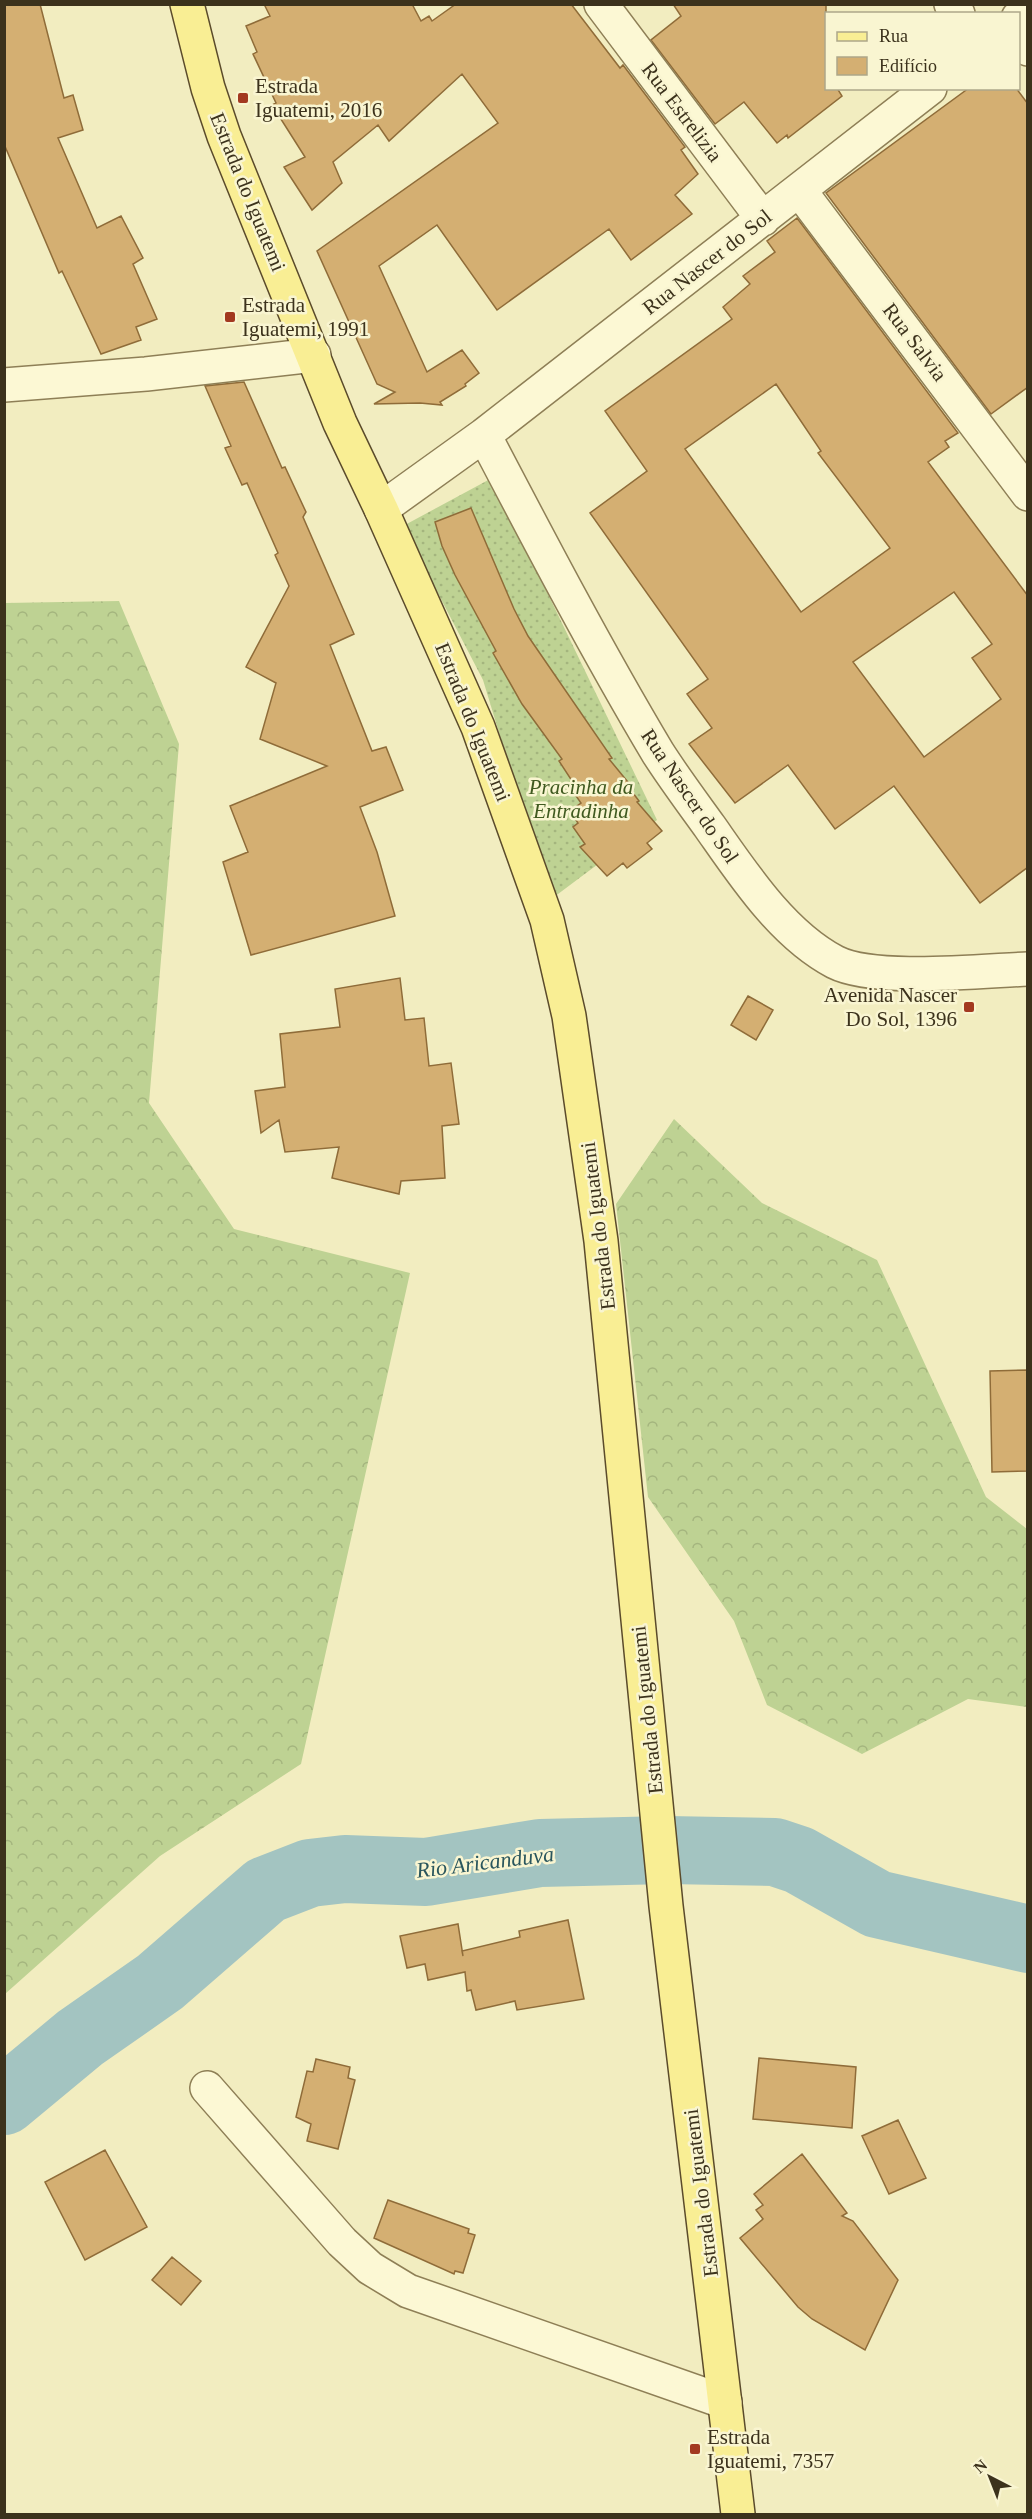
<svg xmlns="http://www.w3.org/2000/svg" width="1032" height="2519" viewBox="0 0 1032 2519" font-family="Georgia,serif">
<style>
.grass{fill:url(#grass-dots)}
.forest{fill:url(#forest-crowns)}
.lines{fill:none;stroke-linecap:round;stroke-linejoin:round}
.river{stroke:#a3c4c1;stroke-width:68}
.building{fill:#d4af72;stroke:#8f6c39;stroke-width:1.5;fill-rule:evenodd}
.minor-casing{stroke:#8e7f56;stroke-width:36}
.primary-casing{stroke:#5b4b2b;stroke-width:36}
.minor{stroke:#fcf8d4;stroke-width:33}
.primary{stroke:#f9ee94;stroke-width:33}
.poi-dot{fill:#a33920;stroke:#f9f5d1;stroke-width:2}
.labels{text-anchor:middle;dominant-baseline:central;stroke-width:5;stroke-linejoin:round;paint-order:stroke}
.poi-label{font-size:21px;fill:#3c321c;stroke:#f9f5d1;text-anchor:start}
.street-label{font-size:21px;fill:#3c321c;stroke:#f9f5d1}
.park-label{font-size:21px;font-style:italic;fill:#405a20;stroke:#f9f5d1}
.water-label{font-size:22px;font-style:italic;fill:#2a565d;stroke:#f9f5d1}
</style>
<defs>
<pattern id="grass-dots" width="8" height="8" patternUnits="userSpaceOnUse" patternTransform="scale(1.5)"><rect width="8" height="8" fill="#bed293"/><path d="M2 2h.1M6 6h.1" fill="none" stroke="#a4b57e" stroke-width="1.8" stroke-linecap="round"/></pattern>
<pattern id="forest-crowns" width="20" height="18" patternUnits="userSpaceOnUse" patternTransform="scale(1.5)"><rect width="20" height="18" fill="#bed293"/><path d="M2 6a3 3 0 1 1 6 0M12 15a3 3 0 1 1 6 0" fill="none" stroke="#a4b57e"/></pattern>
</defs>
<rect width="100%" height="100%" fill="#f2edc0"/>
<!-- grass -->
<path class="grass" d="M 492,478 L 657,820 L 550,900 L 483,680 L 403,526 Z"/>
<!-- forest -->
<path class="forest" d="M 119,601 L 179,744 L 149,1103 L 234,1229 L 410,1273 L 301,1764 L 160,1856 L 5,1994 L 5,603 Z
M 674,1119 L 762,1203 L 877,1260 L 986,1497 L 1027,1529 L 1027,1707 L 968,1699 L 862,1754 L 767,1705 L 734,1621 L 648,1497 L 616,1204 Z"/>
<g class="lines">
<!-- river -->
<path class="river" d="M 4,2101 L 80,2038 L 160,1982 L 266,1890 L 310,1873 L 345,1869 L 426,1872 L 540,1853 L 667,1850 L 775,1852 L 799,1860 L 877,1904 L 1028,1939"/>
</g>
<!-- building -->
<path class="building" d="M 4,4 L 40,4 L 64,98 L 73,95 L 83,130 L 58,138 L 97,228 L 121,216 L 143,258 L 133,264 L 157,319 L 136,327 L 141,340 L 101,354 L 62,271 L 59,273 L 4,144 Z
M 264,4 L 412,4 L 421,21 L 429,16 L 432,21 L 456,4 L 571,4 L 620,68 L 623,65 L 685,147 L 681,150 L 698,174 L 675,195 L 692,214 L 631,260 L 609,229 L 497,310 L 437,225 L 379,266 L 427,372 L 462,350 L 479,373 L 465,384 L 466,386 L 440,402 L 442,405 L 420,403 L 374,404 L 395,392 L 377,384 L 317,251 L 498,123 L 462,74 L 389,141 L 378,125 L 333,162 L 342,183 L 312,210 L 284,167 L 305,157 L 272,105 L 276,103 L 253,54 L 257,52 L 246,26 L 270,16 Z
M 673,4 L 826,4 L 826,88 L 837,88 L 842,96 L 788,138 L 787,135 L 777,143 L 744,102 L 715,124 L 651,40 L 681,16 Z
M 969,88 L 1016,88 L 1028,104 L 1028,387 L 991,414 L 826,193 Z
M 797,218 L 958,433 L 945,441 L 949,447 L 928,462 L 1028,596 L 1028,867 L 980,903 L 894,786 L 835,829 L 788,765 L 735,803 L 689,744 L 712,728 L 687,694 L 708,679 L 590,513 L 647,471 L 605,411 L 732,319 L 723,307 L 750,284 L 743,276 L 775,252 L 767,241 ZM 776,384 L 821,451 L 818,453 L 890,548 L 801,612 L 685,449 ZM 954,592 L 992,644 L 972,658 L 1001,699 L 924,757 L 853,662 Z
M 244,382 L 282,468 L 285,467 L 306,512 L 303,517 L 354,634 L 330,645 L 372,751 L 386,747 L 403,790 L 360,807 L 377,852 L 395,916 L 251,955 L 223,862 L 248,852 L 230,806 L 327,766 L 260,739 L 276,683 L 246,667 L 289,586 L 275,555 L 278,553 L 247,483 L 242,485 L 225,448 L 231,446 L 205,386 Z
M 471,508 L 514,609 L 528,636 L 612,758 L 609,759 L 632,787 L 630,789 L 639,801 L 637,802 L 662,831 L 647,843 L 652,849 L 627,868 L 623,863 L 607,876 L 580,847 L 585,844 L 573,827 L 578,823 L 570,811 L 581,803 L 574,793 L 578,790 L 559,761 L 562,759 L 522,704 L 493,653 L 496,651 L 455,575 L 442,546 L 435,522 Z
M 400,978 L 405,1020 L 424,1018 L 429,1066 L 451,1063 L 459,1124 L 442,1126 L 445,1178 L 401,1181 L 399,1194 L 332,1178 L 339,1147 L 285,1152 L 279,1120 L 261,1133 L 255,1091 L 285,1087 L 280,1034 L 340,1027 L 335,989 Z
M 748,996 L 773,1010 L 756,1040 L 731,1025 Z
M 1028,1370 L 1028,1471 L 992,1472 L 990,1371 Z
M 568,1920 L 584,1999 L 517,2010 L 515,2001 L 476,2010 L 471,1990 L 467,1991 L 465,1972 L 428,1980 L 425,1964 L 407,1968 L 400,1936 L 458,1924 L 463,1956 L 462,1951 L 520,1937 L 519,1931 Z
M 759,2058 L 856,2067 L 852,2128 L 753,2119 Z
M 316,2059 L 350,2067 L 348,2078 L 355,2080 L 338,2149 L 307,2141 L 311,2124 L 296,2117 L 307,2071 L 313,2072 Z
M 898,2120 L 926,2178 L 889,2194 L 862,2136 Z
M 105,2150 L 147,2227 L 85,2260 L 45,2182 Z
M 802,2154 L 847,2213 L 842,2216 L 853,2221 L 898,2280 L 865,2350 L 812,2319 L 798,2307 L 740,2238 L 763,2219 L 756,2210 L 763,2205 L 754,2194 Z
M 388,2200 L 469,2229 L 468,2233 L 475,2235 L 463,2273 L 455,2271 L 454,2274 L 374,2238 Z
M 172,2257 L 201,2281 L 181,2305 L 152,2280 Z"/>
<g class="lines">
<defs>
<path id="minor" d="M 601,4 L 763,219
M 951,4 L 958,14
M 1018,18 L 1028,11
M 1018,38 L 1028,49
M 800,191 L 1028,494
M 4,385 L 146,374 L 314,355
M 484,435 C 540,542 596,649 658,753 C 674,778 692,802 710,827 C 743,874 782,934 835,962 C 874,982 980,971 1028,969
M 381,509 L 484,435 L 930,88
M 207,2088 L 342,2242 L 370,2268 L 408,2291 L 725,2402"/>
<path id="primary" d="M 187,4 L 208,88 L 224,136 L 340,423 L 381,509 L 478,727 L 547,920 L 569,1016 L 601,1241 L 666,1906 L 738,2514"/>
</defs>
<!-- minor casing -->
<use href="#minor" class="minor-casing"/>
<!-- primary casing -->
<use href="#primary" class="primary-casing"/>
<!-- minor -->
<use href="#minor" class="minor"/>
<!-- primary -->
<use href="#primary" class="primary"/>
</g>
<!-- markers -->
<g class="poi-dot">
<rect x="237" y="92" width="12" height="12" rx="3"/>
<rect x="224" y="311" width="12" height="12" rx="3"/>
<rect x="963" y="1001" width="12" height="12" rx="3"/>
<rect x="689" y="2443" width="12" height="12" rx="3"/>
</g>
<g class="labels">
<!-- poi labels -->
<g class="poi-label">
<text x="255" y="86">Estrada<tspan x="255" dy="24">Iguatemi, 2016</tspan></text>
<text x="242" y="305">Estrada<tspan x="242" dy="24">Iguatemi, 1991</tspan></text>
<text x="957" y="995" text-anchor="end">Avenida Nascer<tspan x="957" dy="24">Do Sol, 1396</tspan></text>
<text x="707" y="2437">Estrada<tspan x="707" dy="24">Iguatemi, 7357</tspan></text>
</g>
<!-- street labels -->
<g class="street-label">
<text transform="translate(682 112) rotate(53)">Rua Estrelizia</text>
<text transform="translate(248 192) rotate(68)">Estrada do Iguatemi</text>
<text transform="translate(707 262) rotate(-38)">Rua Nascer do Sol</text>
<text transform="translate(915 342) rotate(53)">Rua Salvia</text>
<text transform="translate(473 722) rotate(68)">Estrada do Iguatemi</text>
<text transform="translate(690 796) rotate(56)">Rua Nascer do Sol</text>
<text transform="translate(598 1226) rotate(-97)">Estrada do Iguatemi</text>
<text transform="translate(647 1710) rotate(-96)">Estrada do Iguatemi</text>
<text transform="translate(701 2193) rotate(-97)">Estrada do Iguatemi</text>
</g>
<!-- park labels -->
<g class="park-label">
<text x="581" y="787">Pracinha da<tspan x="581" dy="24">Entradinha</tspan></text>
</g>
<!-- water labels -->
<g class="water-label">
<text transform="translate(485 1862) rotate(-7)">Rio Aricanduva</text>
</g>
</g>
<!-- border -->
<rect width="1032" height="2519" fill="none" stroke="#3c321c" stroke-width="12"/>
<!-- legend -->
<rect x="825" y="12" width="195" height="78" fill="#f9f5d1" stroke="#ada789" stroke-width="1.5"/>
<rect x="837" y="32" width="30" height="9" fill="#f9ee94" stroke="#ada789" stroke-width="1.5"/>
<text x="879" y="42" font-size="18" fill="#3c321c">Rua</text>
<rect x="837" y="57" width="30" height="18" fill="#d4af72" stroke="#ada789" stroke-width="1.5"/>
<text x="879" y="72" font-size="18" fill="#3c321c">Edifício</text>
<!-- north arrow -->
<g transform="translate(990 2477) rotate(318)" stroke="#f9f5d1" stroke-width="4.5" paint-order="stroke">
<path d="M0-4.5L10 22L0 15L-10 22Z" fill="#3c321c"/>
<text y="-9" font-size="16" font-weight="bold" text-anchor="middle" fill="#3c321c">N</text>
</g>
</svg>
